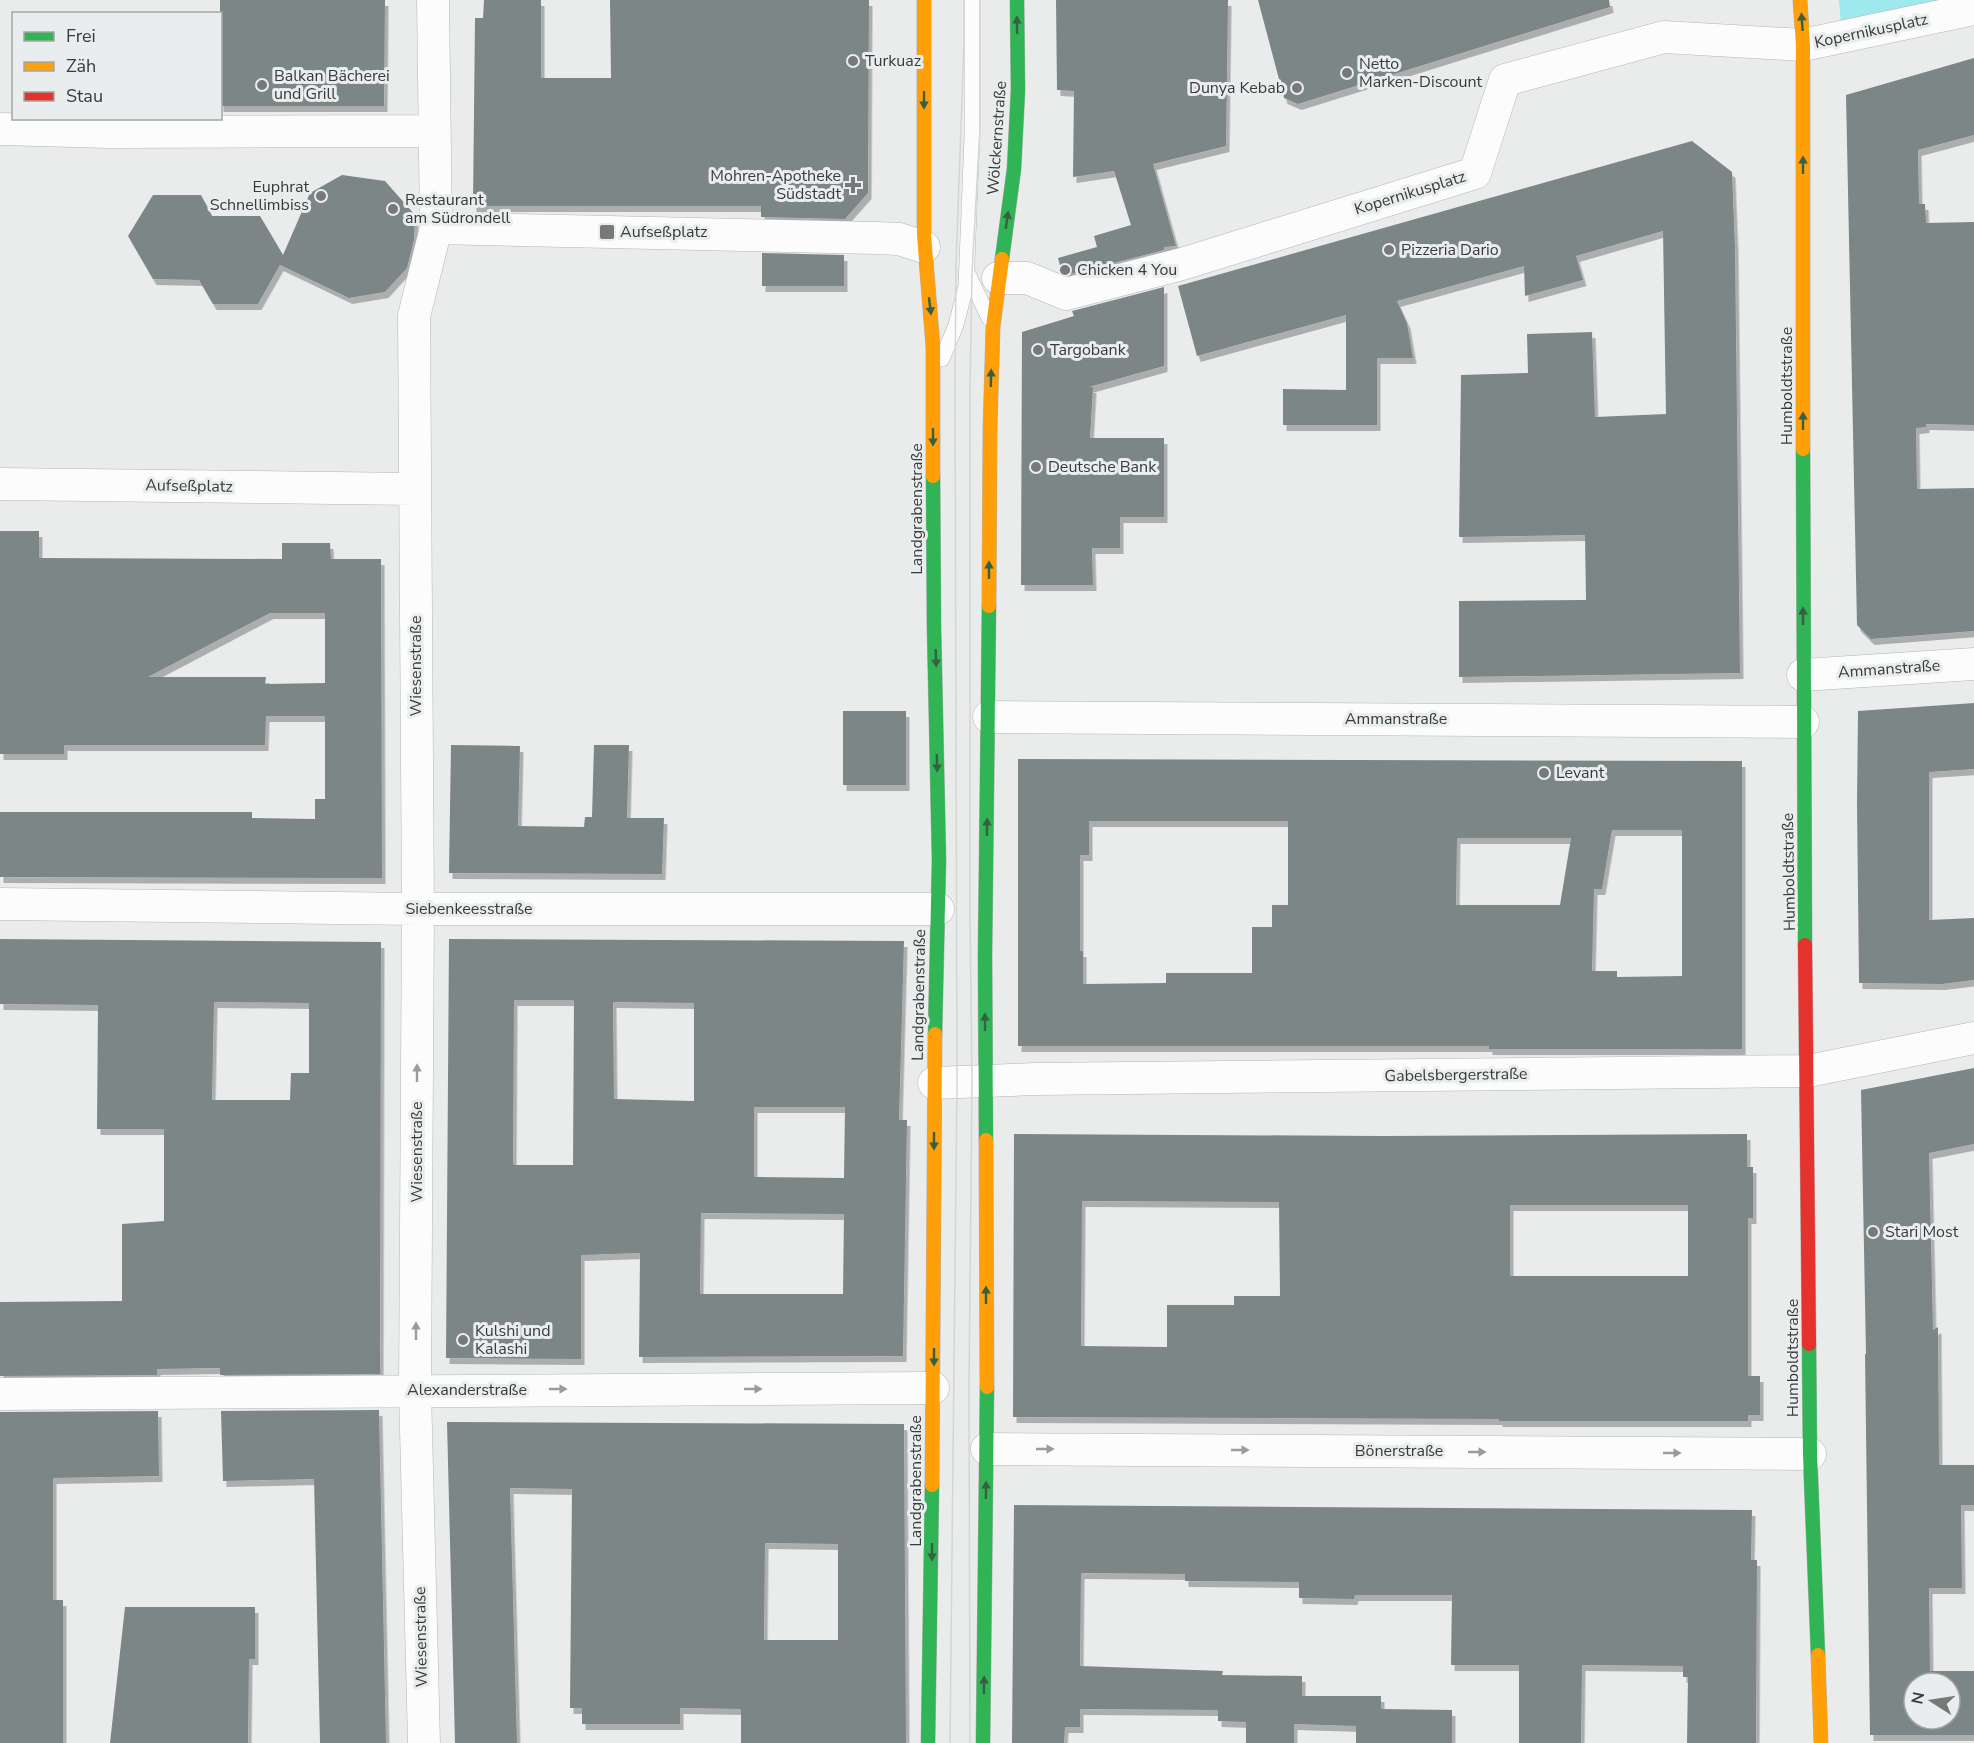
<svg xmlns="http://www.w3.org/2000/svg" width="1974" height="1743" viewBox="0 0 1974 1743" font-family="'Nunito Sans',sans-serif">
<style>
.green{fill:#9de9ed}
.building{fill:#7d8687;fill-rule:evenodd;filter:url(#shadow)}
.lines{fill:none;stroke-linecap:round;stroke-linejoin:round}
.lane-casing{stroke:#b3b5b5;stroke-width:16}
.street-casing{stroke:#b3b5b5;stroke-width:33}
.fast-casing{stroke:#b3b5b5;stroke-width:15}
.slow-casing{stroke:#b3b5b5;stroke-width:15}
.jam-casing{stroke:#b3b5b5;stroke-width:15}
.lane{stroke:#fcfcfc;stroke-width:15}
.street{stroke:#fcfcfc;stroke-width:32}
.fast{stroke:#30b455;stroke-width:14}
.slow{stroke:#ff9f0a;stroke-width:14}
.jam{stroke:#e5322d;stroke-width:14}
.tram{stroke:#d4d5d5;stroke-width:1.5}
.oneway{fill:#365f43}
.oneway2{fill:#9a9c9c}
.poi-dot{fill:#777979;stroke:#e9eded;stroke-width:2}
.labels{text-anchor:middle;dominant-baseline:central;stroke-width:6;stroke-linejoin:round;paint-order:stroke}
.street-label{font-size:16px;fill:#393b3b;stroke:#e9eded}
.poi-label{font-size:16px;fill:#393b3b;stroke:#e9eded;text-anchor:start}
</style>
<defs>
<filter id="shadow"><feDropShadow dx="3.5" dy="6" stdDeviation="0" flood-color="#0004"/></filter>
</defs>
<rect width="100%" height="100%" fill="#eaecec"/>
<!-- green -->
<path class="green" d="M 1839,0 L 1951,0 L 1841,25 Z"/>
<!-- building -->
<path class="building" d="M 220,0 L 385,0 L 384,106 L 220,106 Z
M 484,0 L 541,0 L 541,78 L 611,78 L 610,0 L 869,0 L 868,193 L 845,219 L 761,217 L 761,206 L 473,206 L 475,18 L 483,18 Z
M 1056,0 L 1228,0 L 1226,146 L 1153,164 L 1176,246 L 1164,247 L 1164,250 L 1067,275 L 1062,273 L 1058,258 L 1097,247 L 1094,236 L 1131,225 L 1114,171 L 1073,177 L 1074,91 L 1057,90 Z
M 1258,0 L 1609,0 L 1610,7 L 1298,104 L 1284,98 Z
M 1974,58 L 1974,135 L 1918,150 L 1919,204 L 1925,204 L 1926,223 L 1974,222 L 1974,425 L 1926,424 L 1926,427 L 1916,428 L 1917,489 L 1974,488 L 1974,631 L 1871,639 L 1857,625 L 1846,95 Z
M 1692,141 L 1732,172 L 1735,248 L 1740,673 L 1459,677 L 1459,601 L 1586,600 L 1585,535 L 1459,537 L 1461,375 L 1528,373 L 1527,334 L 1592,332 L 1595,417 L 1666,414 L 1663,231 L 1576,256 L 1583,280 L 1525,296 L 1524,266 L 1397,301 L 1407,323 L 1413,358 L 1377,358 L 1377,425 L 1283,425 L 1283,389 L 1346,390 L 1346,315 L 1197,356 L 1178,286 Z
M 342,175 L 385,181 L 415,215 L 414,240 L 407,268 L 385,292 L 349,298 L 280,265 L 258,304 L 213,304 L 199,280 L 153,279 L 128,236 L 153,195 L 201,195 L 212,216 L 260,216 L 283,255 L 310,193 Z
M 762,253 L 844,255 L 844,286 L 762,286 Z
M 1164,287 L 1164,366 L 1089,387 L 1093,387 L 1090,438 L 1164,438 L 1164,517 L 1120,517 L 1120,548 L 1092,548 L 1093,585 L 1021,585 L 1022,332 L 1074,316 L 1072,311 Z
M 0,531 L 39,531 L 39,558 L 282,559 L 282,543 L 330,543 L 331,559 L 381,559 L 382,878 L 0,877 L 0,812 L 252,812 L 252,818 L 315,819 L 315,799 L 325,799 L 325,716 L 266,716 L 265,745 L 64,745 L 64,754 L 0,754 ZM 270,613 L 325,613 L 325,683 L 265,684 L 266,677 L 148,677 Z
M 1974,703 L 1974,769 L 1929,772 L 1929,920 L 1974,918 L 1974,980 L 1942,984 L 1859,983 L 1857,804 L 1858,711 Z
M 843,711 L 906,711 L 906,785 L 843,785 Z
M 451,745 L 520,746 L 518,826 L 584,827 L 585,817 L 592,817 L 594,745 L 629,745 L 627,818 L 664,818 L 662,874 L 449,873 Z
M 1018,759 L 1742,761 L 1742,1049 L 1489,1049 L 1489,1046 L 1018,1046 ZM 1089,821 L 1288,821 L 1288,905 L 1272,905 L 1272,927 L 1252,927 L 1252,973 L 1166,973 L 1166,983 L 1083,984 L 1083,951 L 1080,951 L 1080,855 L 1089,855 ZM 1612,830 L 1682,830 L 1682,976 L 1617,977 L 1617,971 L 1592,971 L 1594,889 L 1602,889 ZM 1457,838 L 1571,838 L 1560,905 L 1456,905 Z
M 0,939 L 381,942 L 380,1374 L 220,1375 L 220,1368 L 157,1369 L 157,1375 L 0,1376 L 0,1302 L 122,1301 L 122,1224 L 164,1221 L 164,1129 L 97,1129 L 98,1005 L 0,1004 ZM 214,1002 L 309,1003 L 309,1073 L 291,1073 L 290,1100 L 212,1100 Z
M 449,939 L 904,941 L 899,1120 L 907,1120 L 903,1356 L 639,1357 L 640,1253 L 581,1255 L 581,1359 L 446,1358 ZM 514,1000 L 574,1000 L 573,1165 L 513,1165 ZM 613,1002 L 694,1003 L 694,1101 L 614,1099 ZM 754,1107 L 845,1107 L 844,1178 L 754,1177 ZM 701,1213 L 844,1214 L 843,1294 L 700,1294 Z
M 1974,1068 L 1974,1144 L 1929,1153 L 1933,1330 L 1938,1327 L 1939,1465 L 1974,1465 L 1974,1505 L 1961,1505 L 1962,1588 L 1929,1588 L 1930,1671 L 1974,1671 L 1974,1735 L 1870,1735 L 1865,1354 L 1866,1354 L 1861,1090 ZM 1914,1683 L 1950,1683 L 1950,1719 L 1914,1719 Z
M 1014,1134 L 1382,1136 L 1747,1134 L 1747,1167 L 1753,1167 L 1753,1218 L 1748,1218 L 1748,1376 L 1760,1376 L 1760,1415 L 1748,1415 L 1748,1421 L 1499,1421 L 1499,1419 L 1013,1417 ZM 1082,1201 L 1279,1202 L 1280,1296 L 1234,1296 L 1234,1305 L 1167,1305 L 1167,1347 L 1081,1346 ZM 1510,1205 L 1688,1205 L 1688,1276 L 1510,1276 Z
M 379,1410 L 386,1743 L 320,1743 L 314,1479 L 223,1481 L 221,1411 Z
M 158,1411 L 159,1476 L 53,1478 L 53,1600 L 63,1600 L 63,1743 L 0,1743 L 0,1412 Z
M 447,1422 L 904,1424 L 906,1743 L 741,1743 L 741,1709 L 680,1708 L 680,1724 L 582,1724 L 582,1708 L 570,1708 L 572,1489 L 510,1488 L 517,1743 L 455,1743 ZM 765,1543 L 838,1544 L 838,1640 L 764,1640 Z
M 1014,1505 L 1752,1510 L 1751,1560 L 1757,1560 L 1756,1743 L 1687,1743 L 1688,1677 L 1683,1677 L 1683,1666 L 1582,1665 L 1581,1743 L 1519,1743 L 1519,1665 L 1451,1665 L 1452,1595 L 1355,1595 L 1354,1599 L 1299,1598 L 1299,1582 L 1185,1581 L 1185,1574 L 1081,1573 L 1080,1666 L 1223,1671 L 1222,1675 L 1302,1676 L 1302,1696 L 1381,1696 L 1381,1709 L 1452,1710 L 1452,1743 L 1356,1743 L 1356,1726 L 1294,1724 L 1294,1743 L 1246,1743 L 1246,1722 L 1218,1721 L 1218,1710 L 1080,1709 L 1080,1727 L 1065,1727 L 1064,1743 L 1012,1743 Z
M 125,1607 L 255,1607 L 255,1659 L 249,1659 L 248,1743 L 110,1743 Z"/>
<g class="lines">
<defs>
<path id="lane" d="M 967,272 L 989,318
M 942,359 L 956,325 L 966,286 L 972,137 L 972,0"/>
<path id="street" d="M 0,129 L 109,132 L 434,131
M 436,228 L 877,238 L 899,239 L 924,247
M 998,278 L 1027,278 L 1066,294 L 1182,264 L 1475,173 L 1505,80 L 1664,37 L 1803,45 L 1974,9
M 0,484 L 414,489
M 1803,675 L 1974,664
M 989,717 L 1803,722
M 0,904 L 418,909 L 938,909
M 934,1083 L 1035,1079 L 1808,1071 L 1974,1038
M 0,1394 L 933,1388
M 987,1449 L 1810,1454
M 424,1743 L 415,1390 L 418,909 L 414,316 L 436,228 L 433,0"/>
<path id="fast" d="M 1002,259 L 1014,169 L 1018,90 L 1017,0
M 1803,449 L 1805,945
M 933,476 L 934,627 L 939,860 L 935,1034
M 986,1140 L 985,955 L 989,606
M 1809,1344 L 1810,1454 L 1818,1655
M 928,1743 L 932,1485
M 983,1743 L 987,1387"/>
<path id="slow" d="M 924,0 L 924,235 L 933,347 L 933,476
M 1800,0 L 1803,45 L 1803,449
M 989,606 L 990,429 L 993,327 L 1002,259
M 986,1140 L 987,1387
M 932,1485 L 935,1034
M 1818,1655 L 1821,1743"/>
<path id="jam" d="M 1805,945 L 1809,1344"/>
</defs>
<!-- lane casing -->
<use href="#lane" class="lane-casing"/>
<!-- street casing -->
<use href="#street" class="street-casing"/>
<!-- fast casing -->
<use href="#fast" class="fast-casing"/>
<!-- slow casing -->
<use href="#slow" class="slow-casing"/>
<!-- jam casing -->
<use href="#jam" class="jam-casing"/>
<!-- lane -->
<use href="#lane" class="lane"/>
<!-- street -->
<use href="#street" class="street"/>
<!-- fast -->
<use href="#fast" class="fast"/>
<!-- slow -->
<use href="#slow" class="slow"/>
<!-- jam -->
<use href="#jam" class="jam"/>
<!-- tram -->
<path class="tram" d="M 950,1743 L 957,1081 L 955,384 L 956,265 L 964,42 L 964,0
M 970,1743 L 969,1387 L 972,1081 L 970,914 L 970,389 L 972,273 L 980,128 L 980,0"/>
</g>
<!-- one-way arrows -->
<defs><path id="oneway-solid" d="M-6-.8H1V-3.2L6.5 0L1 3.2V.8H-6Z" transform="scale(1.5)"/></defs>
<g class="oneway">
<use href="#oneway-solid" transform="translate(1802 22) rotate(-94)"/>
<use href="#oneway-solid" transform="translate(1017 25) rotate(-91)"/>
<use href="#oneway-solid" transform="translate(924 100) rotate(90)"/>
<use href="#oneway-solid" transform="translate(1803 165) rotate(-90)"/>
<use href="#oneway-solid" transform="translate(1007 220) rotate(-82)"/>
<use href="#oneway-solid" transform="translate(930 306) rotate(83)"/>
<use href="#oneway-solid" transform="translate(991 378) rotate(-89)"/>
<use href="#oneway-solid" transform="translate(1803 421) rotate(-90)"/>
<use href="#oneway-solid" transform="translate(933 437) rotate(90)"/>
<use href="#oneway-solid" transform="translate(989 570) rotate(-90)"/>
<use href="#oneway-solid" transform="translate(1803 616) rotate(-90)"/>
<use href="#oneway-solid" transform="translate(936 658) rotate(88)"/>
<use href="#oneway-solid" transform="translate(937 763) rotate(89)"/>
<use href="#oneway-solid" transform="translate(987 827) rotate(-89)"/>
<use href="#oneway-solid" transform="translate(985 1022) rotate(-90)"/>
<use href="#oneway-solid" transform="translate(934 1141) rotate(90)"/>
<use href="#oneway-solid" transform="translate(986 1295) rotate(-90)"/>
<use href="#oneway-solid" transform="translate(934 1357) rotate(90)"/>
<use href="#oneway-solid" transform="translate(986 1490) rotate(-89)"/>
<use href="#oneway-solid" transform="translate(932 1552) rotate(90)"/>
<use href="#oneway-solid" transform="translate(984 1685) rotate(-89)"/>
</g>
<g class="oneway2">
<use href="#oneway-solid" transform="translate(417 1073) rotate(-90)"/>
<use href="#oneway-solid" transform="translate(416 1331) rotate(-90)"/>
<use href="#oneway-solid" transform="translate(558 1389)"/>
<use href="#oneway-solid" transform="translate(753 1389)"/>
<use href="#oneway-solid" transform="translate(1045 1449)"/>
<use href="#oneway-solid" transform="translate(1240 1450)"/>
<use href="#oneway-solid" transform="translate(1477 1452)"/>
<use href="#oneway-solid" transform="translate(1672 1453)"/>
</g>
<!-- markers -->
<g class="poi-dot">
<circle cx="853" cy="61" r="6"/>
<circle cx="1347" cy="73" r="6"/>
<circle cx="262" cy="85" r="6"/>
<circle cx="1297" cy="88" r="6"/>
<path d="M850 176h6v6h6v6h-6v6h-6v-6h-6v-6h6z"/>
<circle cx="321" cy="196" r="6"/>
<circle cx="393" cy="209" r="6"/>
<rect x="599" y="224" width="16" height="16" rx="3"/>
<circle cx="1389" cy="250" r="6"/>
<circle cx="1065" cy="270" r="6"/>
<circle cx="1038" cy="350" r="6"/>
<circle cx="1036" cy="467" r="6"/>
<circle cx="1544" cy="773" r="6"/>
<circle cx="1873" cy="1232" r="6"/>
<circle cx="463" cy="1340" r="6"/>
</g>
<g class="labels">
<!-- street labels -->
<g class="street-label">
<text transform="translate(1871 31) rotate(-12)">Kopernikusplatz</text>
<text transform="translate(997 138) rotate(-86)">Wölckernstraße</text>
<text transform="translate(1410 193) rotate(-17)">Kopernikusplatz</text>
<text transform="translate(1787 386) rotate(-90)">Humboldtstraße</text>
<text transform="translate(189 486) rotate(1)">Aufseßplatz</text>
<text transform="translate(917 509) rotate(-90)">Landgrabenstraße</text>
<text transform="translate(416 666) rotate(-90)">Wiesenstraße</text>
<text transform="translate(1889 669) rotate(-4)">Ammanstraße</text>
<text x="1396" y="719">Ammanstraße</text>
<text transform="translate(1789 872) rotate(-91)">Humboldtstraße</text>
<text x="469" y="909">Siebenkeesstraße</text>
<text transform="translate(919 995) rotate(-89)">Landgrabenstraße</text>
<text transform="translate(1456 1075) rotate(-1)">Gabelsbergerstraße</text>
<text transform="translate(417 1152) rotate(-90)">Wiesenstraße</text>
<text transform="translate(1793 1358) rotate(-90)">Humboldtstraße</text>
<text x="467" y="1390">Alexanderstraße</text>
<text x="1399" y="1451">Bönerstraße</text>
<text transform="translate(916 1481) rotate(-90)">Landgrabenstraße</text>
<text transform="translate(421 1637) rotate(-91)">Wiesenstraße</text>
</g>
<!-- poi labels -->
<g class="poi-label">
<text x="865" y="61">Turkuaz</text>
<text x="1359" y="64">Netto<tspan x="1359" dy="18">Marken-Discount</tspan></text>
<text x="274" y="76">Balkan Bächerei<tspan x="274" dy="18">und Grill</tspan></text>
<text x="1285" y="88" text-anchor="end">Dunya Kebab</text>
<text x="841" y="176" text-anchor="end">Mohren-Apotheke<tspan x="841" dy="18">Südstadt</tspan></text>
<text x="309" y="187" text-anchor="end">Euphrat<tspan x="309" dy="18">Schnellimbiss</tspan></text>
<text x="405" y="200">Restaurant<tspan x="405" dy="18">am Südrondell</tspan></text>
<text x="620" y="232">Aufseßplatz</text>
<text x="1401" y="250">Pizzeria Dario</text>
<text x="1077" y="270">Chicken 4 You</text>
<text x="1050" y="350">Targobank</text>
<text x="1048" y="467">Deutsche Bank</text>
<text x="1556" y="773">Levant</text>
<text x="1885" y="1232">Stari Most</text>
<text x="475" y="1331">Kulshi und<tspan x="475" dy="18">Kalashi</tspan></text>
</g>
</g>
<!-- legend -->
<rect x="12" y="12" width="210" height="108" fill="#e9eded" stroke="#a3a6a6" stroke-width="1.5"/>
<rect x="24" y="32" width="30" height="9" fill="#30b455" stroke="#a3a6a6" stroke-width="1.5"/>
<text x="66" y="42" font-size="18" fill="#393b3b">Frei</text>
<rect x="24" y="62" width="30" height="9" fill="#ff9f0a" stroke="#a3a6a6" stroke-width="1.5"/>
<text x="66" y="72" font-size="18" fill="#393b3b">Zäh</text>
<rect x="24" y="92" width="30" height="9" fill="#e5322d" stroke="#a3a6a6" stroke-width="1.5"/>
<text x="66" y="102" font-size="18" fill="#393b3b">Stau</text>
<!-- north arrow -->
<g transform="translate(1932 1701) rotate(282)"><circle r="28" fill="#e9eded" stroke="#a3a6a6" stroke-width="1.5"/>
<path d="M0-4.5L10 22L0 15L-10 22Z" fill="#777979"/>
<text y="-9" font-size="16" font-weight="bold" text-anchor="middle" fill="#393b3b">N</text>
</g>
</svg>
